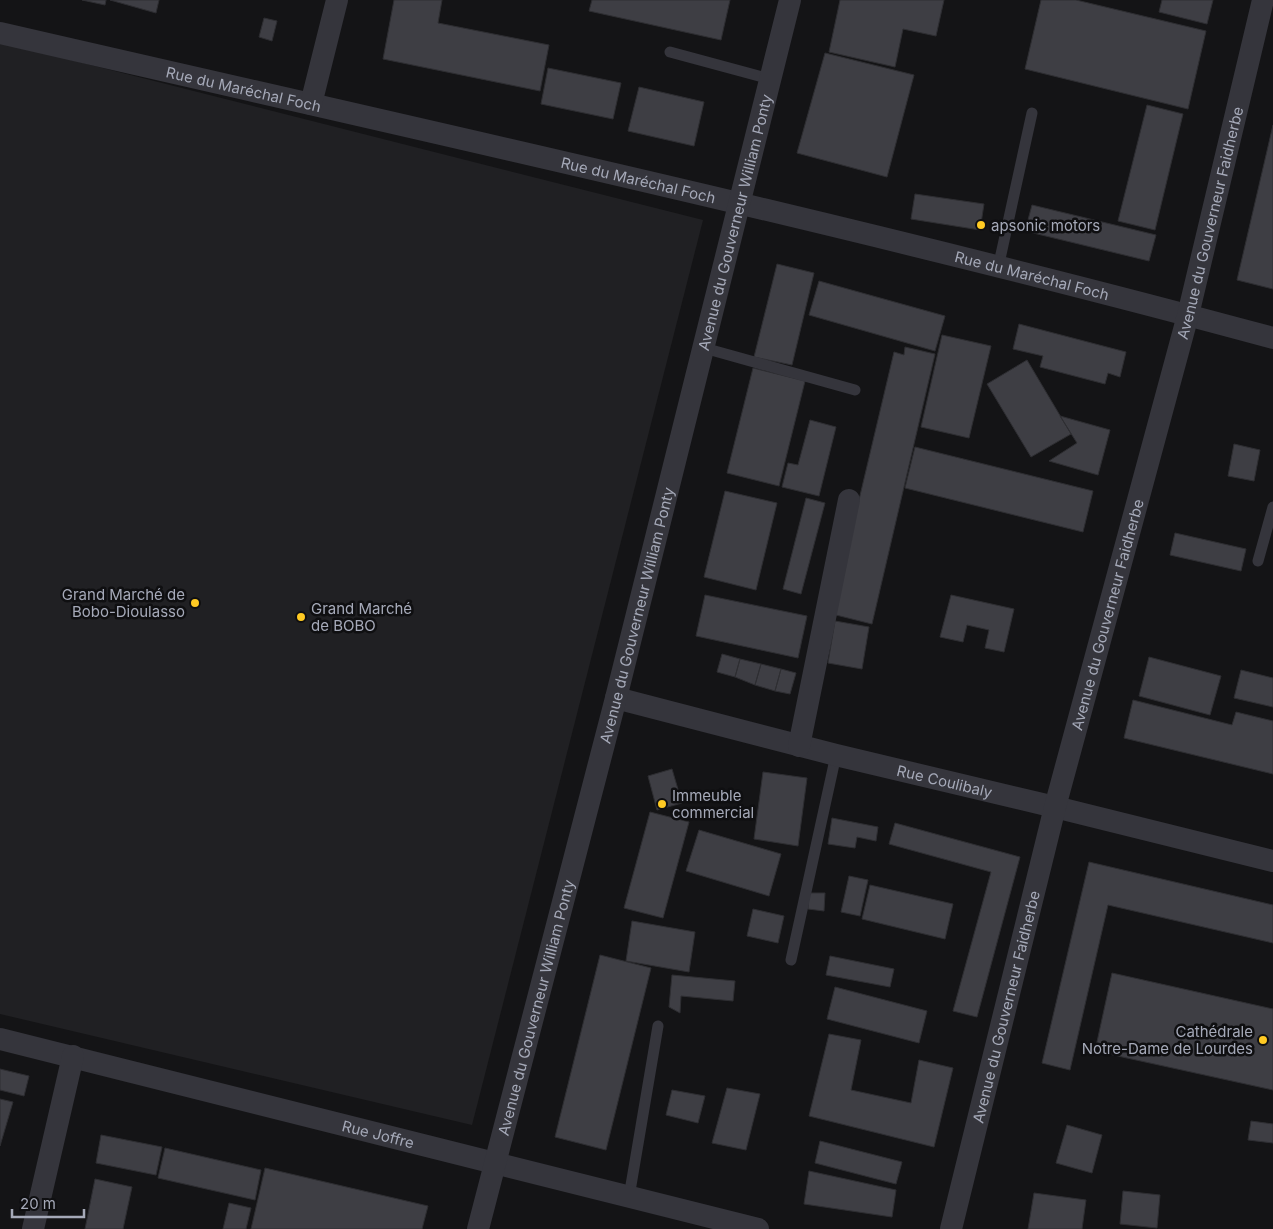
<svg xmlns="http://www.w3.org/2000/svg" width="1273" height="1229" viewBox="0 0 1273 1229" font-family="Inter,sans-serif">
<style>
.built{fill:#202023}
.building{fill:#3e3e44;stroke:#2e2e32}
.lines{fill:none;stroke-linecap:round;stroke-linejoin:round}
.service{stroke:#35353c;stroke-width:11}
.minor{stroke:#35353c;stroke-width:22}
.poi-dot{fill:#ffca23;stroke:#0f0f11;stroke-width:2}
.labels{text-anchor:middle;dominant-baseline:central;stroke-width:5;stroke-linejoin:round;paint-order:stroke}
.street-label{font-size:15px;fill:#a5a9b8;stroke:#0f0f11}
.poi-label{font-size:15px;fill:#a5a9b8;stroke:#0f0f11;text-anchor:start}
</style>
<rect width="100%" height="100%" fill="#141416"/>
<!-- built -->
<path class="built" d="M 0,42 L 703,220 L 472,1125 L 0,1014 Z"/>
<!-- building -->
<path class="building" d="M 82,0 L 106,0 L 105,5 Z
M 110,0 L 159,0 L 156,13 Z
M 394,0 L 442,0 L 438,23 L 549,45 L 540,91 L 383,59 Z
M 592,0 L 730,0 L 721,40 L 589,11 Z
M 840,0 L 944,0 L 936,36 L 903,29 L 895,67 L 829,52 Z
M 1041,0 L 1076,0 L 1206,31 L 1188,109 L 1025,69 Z
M 1162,0 L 1213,0 L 1207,24 L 1159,12 Z
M 264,18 L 277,21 L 272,41 L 259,37 Z
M 825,53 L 914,75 L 887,177 L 797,153 Z
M 548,68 L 621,83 L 613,119 L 541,104 Z
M 639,87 L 704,102 L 694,146 L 628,131 Z
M 1147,105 L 1183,114 L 1155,230 L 1118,221 Z
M 1273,125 L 1273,289 L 1237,280 Z
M 915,194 L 984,204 L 980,230 L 911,219 Z
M 1032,205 L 1156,235 L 1149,261 L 1025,231 Z
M 777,264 L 814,273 L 792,365 L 754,357 Z
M 819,281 L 945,316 L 935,351 L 809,315 Z
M 1019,324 L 1126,352 L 1120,377 L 1108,373 L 1105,384 L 1040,367 L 1043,356 L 1013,349 Z
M 942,335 L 991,346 L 969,438 L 921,427 Z
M 905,347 L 935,354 L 872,624 L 832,614 L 894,352 L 904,355 Z
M 1027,360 L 1071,434 L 1031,457 L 987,384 Z
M 753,368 L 805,381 L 779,486 L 727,473 Z
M 1060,416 L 1110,430 L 1098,475 L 1049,461 L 1077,443 Z
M 810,420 L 836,427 L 819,496 L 782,487 L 788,463 L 798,465 Z
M 1234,444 L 1260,450 L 1254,481 L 1228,476 Z
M 915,447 L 1093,491 L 1083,532 L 905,488 Z
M 725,491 L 777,503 L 756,590 L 704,577 Z
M 806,498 L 825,503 L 801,594 L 783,589 Z
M 1175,533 L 1246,549 L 1241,571 L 1170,555 Z
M 705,595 L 807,616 L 798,658 L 696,636 Z
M 951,595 L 1014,609 L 1004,652 L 985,648 L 989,630 L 967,625 L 963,642 L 940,637 Z
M 835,621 L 869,627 L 862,669 L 828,663 Z
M 722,654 L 740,659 L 735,677 L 717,672 Z
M 1149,657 L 1221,676 L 1210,715 L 1139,696 Z
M 740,659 L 761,664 L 755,685 L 735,677 Z
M 761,664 L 781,669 L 775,691 L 755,685 Z
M 781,669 L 796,673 L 790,694 L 775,691 Z
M 1241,670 L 1273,678 L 1273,707 L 1234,698 Z
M 1133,700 L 1232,725 L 1236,712 L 1273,721 L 1273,774 L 1124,738 Z
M 672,769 L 682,803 L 657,810 L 648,776 Z
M 763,772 L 807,778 L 798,846 L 754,839 Z
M 650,812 L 689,822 L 663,918 L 624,908 Z
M 832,818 L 878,827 L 876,841 L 857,837 L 855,848 L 828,844 Z
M 895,823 L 1020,857 L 977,1017 L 953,1011 L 991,872 L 889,844 Z
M 699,830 L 781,854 L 769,896 L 686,871 Z
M 1089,862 L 1273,905 L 1273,943 L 1108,905 L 1070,1070 L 1042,1063 Z
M 849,876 L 868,880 L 860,916 L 841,912 Z
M 870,885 L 953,904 L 945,939 L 862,919 Z
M 809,893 L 825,893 L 824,911 L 808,909 Z
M 753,909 L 784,916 L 778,943 L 747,936 Z
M 632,921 L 695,932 L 689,972 L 626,961 Z
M 600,955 L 651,968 L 606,1150 L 555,1137 Z
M 830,956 L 894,969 L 890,987 L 826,975 Z
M 1112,973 L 1273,1009 L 1273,1090 L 1095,1051 Z
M 672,975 L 735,981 L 733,1001 L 681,996 L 680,1013 L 669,1007 Z
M 835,987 L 927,1011 L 919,1043 L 827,1019 Z
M 829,1034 L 861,1040 L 851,1090 L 911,1103 L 919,1060 L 953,1068 L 934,1147 L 809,1116 Z
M 0,1069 L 29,1076 L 24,1096 L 0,1090 Z
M 727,1088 L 760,1094 L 746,1150 L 712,1143 Z
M 672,1090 L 705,1096 L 698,1123 L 666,1115 Z
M 0,1099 L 13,1102 L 0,1146 Z
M 1251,1121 L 1273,1124 L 1273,1143 L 1248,1140 Z
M 1067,1125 L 1102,1135 L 1092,1173 L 1056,1163 Z
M 101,1135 L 162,1147 L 156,1175 L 96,1163 Z
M 820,1141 L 902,1162 L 896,1184 L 815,1163 Z
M 165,1148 L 261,1170 L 255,1200 L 158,1178 Z
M 265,1168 L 428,1206 L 422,1229 L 251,1229 Z
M 809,1171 L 896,1190 L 892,1217 L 804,1204 Z
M 95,1179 L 132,1187 L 123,1229 L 85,1229 Z
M 1123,1191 L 1160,1195 L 1157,1228 L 1120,1224 Z
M 1034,1193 L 1086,1200 L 1082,1229 L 1028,1229 Z
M 229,1203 L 251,1208 L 246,1229 L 223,1229 Z"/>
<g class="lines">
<!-- service -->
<path class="service" d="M 670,52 L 770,79
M 998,268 L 1032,113
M 704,348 L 855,390
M 1258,561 L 1273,507
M 791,960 L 836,755
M 629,1197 L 658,1026"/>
<!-- minor -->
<g class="minor">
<path id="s1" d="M 0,33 C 425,131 852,224 1273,338"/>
<path d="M 311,104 L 337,0"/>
<path id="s2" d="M 616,698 L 836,755 L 1055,807 L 1273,861"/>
<path d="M 799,746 L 849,500"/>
<path id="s3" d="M 0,1039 L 758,1229"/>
<path d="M 33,1229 L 73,1056"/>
<path id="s4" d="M 478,1229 L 616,698 L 790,0"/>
<path id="s5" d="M 951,1229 L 1055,807 L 1188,315 L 1263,0"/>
</g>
</g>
<!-- markers -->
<g class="poi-dot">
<circle cx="981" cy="225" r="5"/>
<circle cx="195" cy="603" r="5"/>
<circle cx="301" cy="617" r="5"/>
<circle cx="662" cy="804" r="5"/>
<circle cx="1263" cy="1040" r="5"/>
</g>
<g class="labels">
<!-- street labels -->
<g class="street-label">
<text stroke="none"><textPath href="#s1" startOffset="250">Rue du Maréchal Foch</textPath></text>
<text stroke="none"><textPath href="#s1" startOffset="655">Rue du Maréchal Foch</textPath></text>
<text stroke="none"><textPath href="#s4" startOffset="1039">Avenue du Gouverneur William Ponty</textPath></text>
<text stroke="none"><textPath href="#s5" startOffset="1039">Avenue du Gouverneur Faidherbe</textPath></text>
<text stroke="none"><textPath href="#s1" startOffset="1060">Rue du Maréchal Foch</textPath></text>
<text stroke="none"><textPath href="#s5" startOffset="634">Avenue du Gouverneur Faidherbe</textPath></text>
<text stroke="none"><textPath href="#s4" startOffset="634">Avenue du Gouverneur William Ponty</textPath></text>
<text stroke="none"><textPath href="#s2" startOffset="339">Rue Coulibaly</textPath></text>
<text stroke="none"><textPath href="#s4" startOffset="229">Avenue du Gouverneur William Ponty</textPath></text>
<text stroke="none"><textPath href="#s5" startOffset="229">Avenue du Gouverneur Faidherbe</textPath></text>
<text stroke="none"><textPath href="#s3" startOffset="390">Rue Joffre</textPath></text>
</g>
<!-- poi labels -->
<g class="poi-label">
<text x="991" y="225">apsonic motors</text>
<text x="185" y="594" text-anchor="end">Grand Marché de<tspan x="185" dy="17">Bobo-Dioulasso</tspan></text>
<text x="311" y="608">Grand Marché<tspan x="311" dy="17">de BOBO</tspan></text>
<text x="672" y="795">Immeuble<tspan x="672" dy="17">commercial</tspan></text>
<text x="1253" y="1031" text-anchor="end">Cathédrale<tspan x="1253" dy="17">Notre-Dame de Lourdes</tspan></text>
</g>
</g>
<!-- scale -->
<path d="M12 1209v8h72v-8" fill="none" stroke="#a5a9b8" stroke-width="2.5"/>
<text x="20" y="1209" font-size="15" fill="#a5a9b8" stroke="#0f0f11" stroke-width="4" paint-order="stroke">20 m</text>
</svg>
